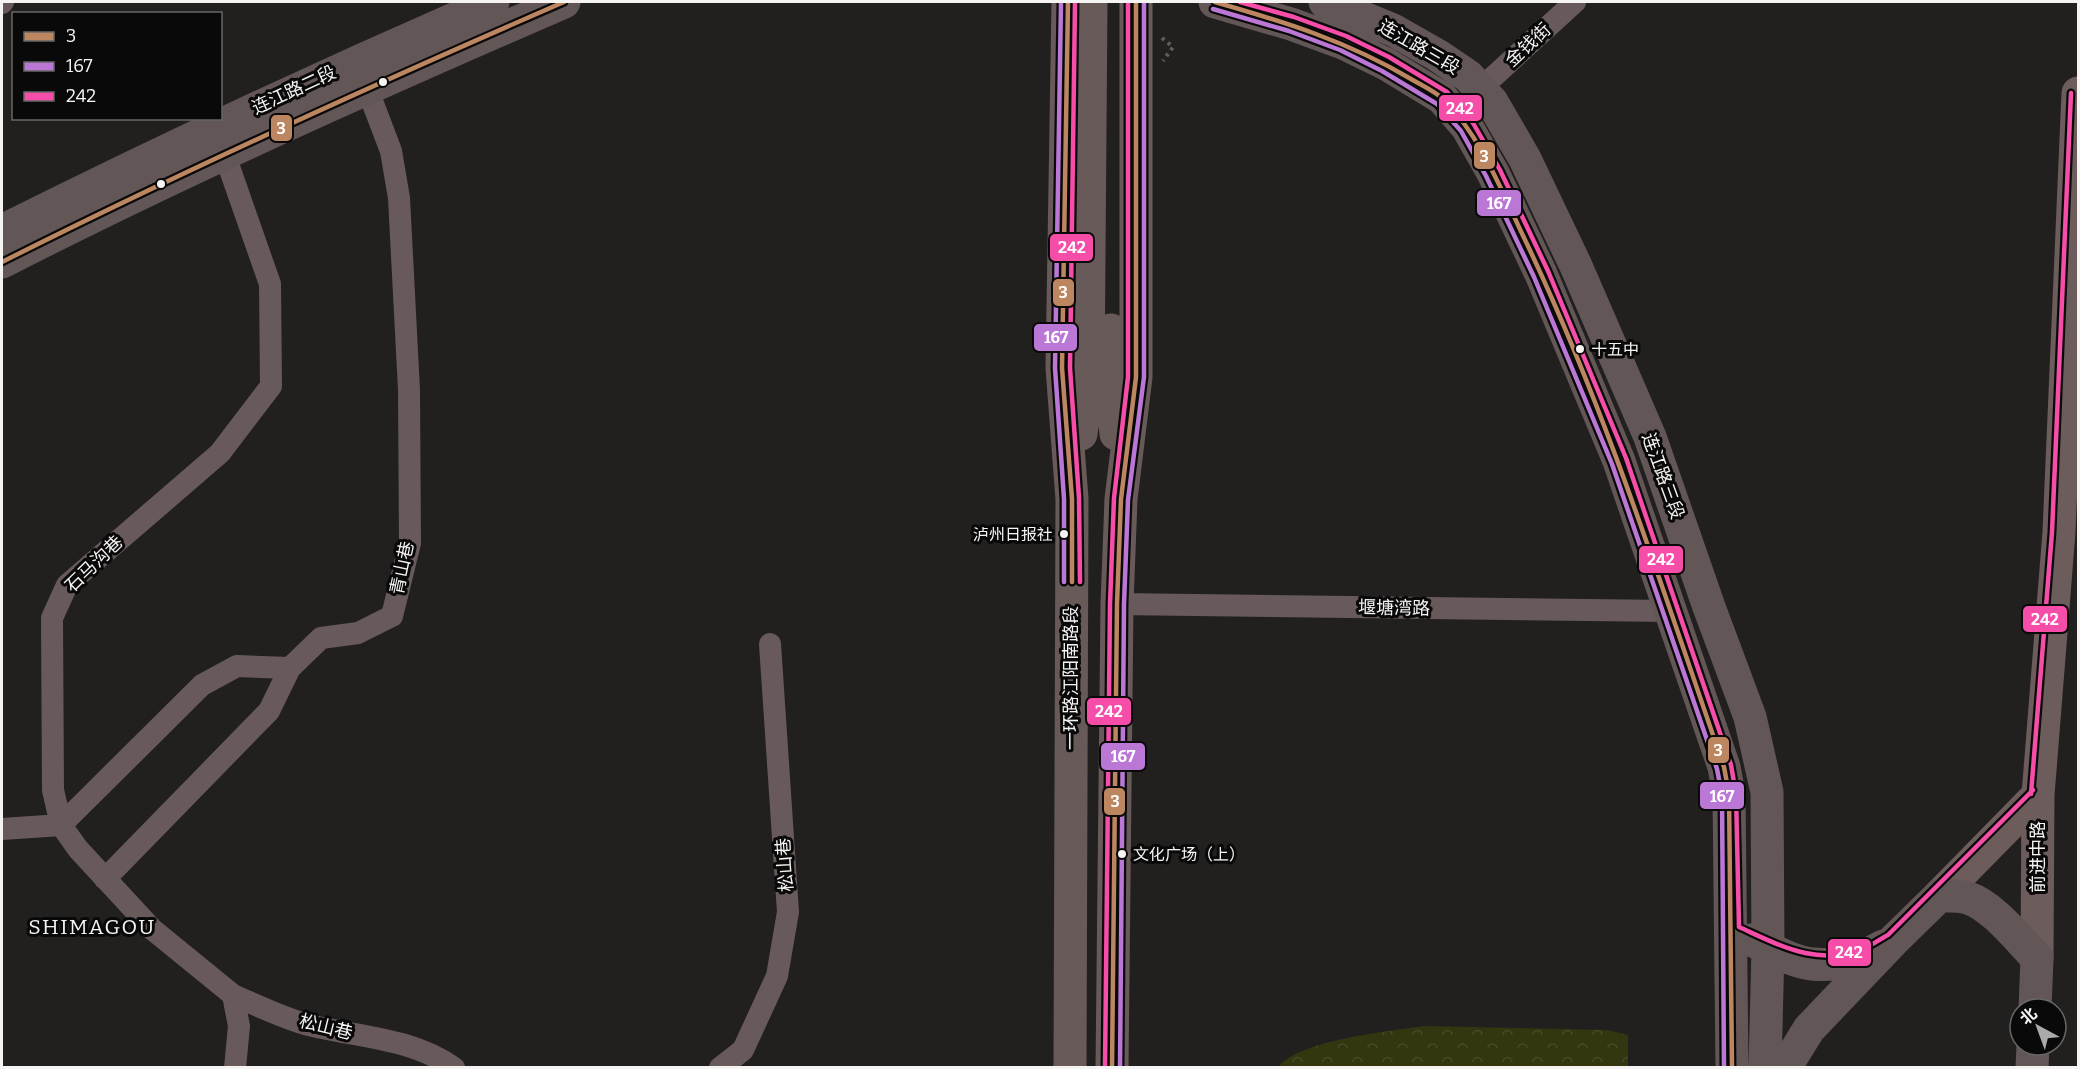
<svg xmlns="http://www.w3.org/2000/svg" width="2080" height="1069" viewBox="0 0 2080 1069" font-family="Bitter,'Noto Sans SC',serif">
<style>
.forest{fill:url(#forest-crowns)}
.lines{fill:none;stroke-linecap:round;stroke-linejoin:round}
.path{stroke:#655d5d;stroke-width:4;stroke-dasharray:3 4.5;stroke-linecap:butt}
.street{stroke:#685a5a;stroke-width:22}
.secondary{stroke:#6c5c5b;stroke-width:33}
.primary{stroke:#695a5a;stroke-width:33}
.highway{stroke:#625756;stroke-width:33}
.bus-1-casing{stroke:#0a0909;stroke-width:9}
.bus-2-casing{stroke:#0a0909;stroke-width:9}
.bus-3-casing{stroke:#0a0909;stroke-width:9}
.bus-1{stroke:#bb8660;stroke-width:4.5}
.bus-2{stroke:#ba77d6;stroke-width:4.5}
.bus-3{stroke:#f54da8;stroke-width:4.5}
.bus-dot{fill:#f5f4f3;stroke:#0a0909;stroke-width:2}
.labels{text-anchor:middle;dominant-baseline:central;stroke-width:6;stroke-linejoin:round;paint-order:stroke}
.bus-label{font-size:16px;fill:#f5f4f3;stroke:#0a0909;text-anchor:start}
.street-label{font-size:18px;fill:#f5f4f3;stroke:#0a0909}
.quarter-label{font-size:21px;letter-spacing:1.5px;fill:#f5f4f3;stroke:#0a0909}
.line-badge{stroke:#0a0909;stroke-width:2}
.badge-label{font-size:16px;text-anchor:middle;font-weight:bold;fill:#fff}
</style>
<defs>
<pattern id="forest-crowns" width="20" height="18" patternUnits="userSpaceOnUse" patternTransform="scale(1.5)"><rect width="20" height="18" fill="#34360f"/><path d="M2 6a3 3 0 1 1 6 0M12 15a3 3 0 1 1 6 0" fill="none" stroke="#484a27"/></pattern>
</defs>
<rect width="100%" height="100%" fill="#21201f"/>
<!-- forest -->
<path class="forest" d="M 1424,1026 L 1607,1030 L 1628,1035 L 1628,1067 L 1278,1067 C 1302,1039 1387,1032 1424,1026 Z"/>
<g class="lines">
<!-- path -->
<path class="path" d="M 1162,38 L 1173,47 L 1163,61"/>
<!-- street -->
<path class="street" d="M 2,3 L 3,2
M 1480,89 L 1575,2
M 220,141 L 270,284 L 271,386 L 220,453 L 67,585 L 52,618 L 53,790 L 61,825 L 78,849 L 152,929 L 233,995 L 239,1026 L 235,1068
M 1117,604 L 1671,611
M 2,829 L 61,825 L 202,685 L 237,666 L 290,668
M 105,879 L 269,711 L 290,668 L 321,638 L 358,633 L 392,616 L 410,543 L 409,390 L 399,198 L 391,151 L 367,88
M 233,995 C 256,1005 281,1017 305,1024 C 355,1037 411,1037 454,1068
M 720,1068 L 743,1050 L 777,976 L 788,912 L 770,644"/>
<!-- secondary -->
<path class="secondary" d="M 1939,896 L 2038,795
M 2037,958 L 2038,795 L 2059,532 L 2078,93"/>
<!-- primary -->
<path class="primary" d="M 1068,2 L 1062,368 L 1072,499 L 1070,1068
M 1111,330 L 1111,384 L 1116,434
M 1081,434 L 1088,382 L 1091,2
M 1112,1068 L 1117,604 L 1121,499 L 1136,377 L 1136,2"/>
<!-- highway -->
<path class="highway" d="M 1215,2 L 1291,24 L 1343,43 L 1386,64 L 1442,98 L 1467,127 L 1493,173 L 1541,274 L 1619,461 L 1724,767 L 1729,794 L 1732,1068
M 1325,2 L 1393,30 L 1437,55 L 1468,76 L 1492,102 L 1525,159 L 1576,266 L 1650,437 L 1709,607 L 1750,717 L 1767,792 L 1768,948 L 1765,1068
M 2,231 C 164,150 327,74 493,2
M 2,262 C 186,168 375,84 564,2
M 1751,940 C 1770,948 1791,962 1812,964 C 1837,967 1862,958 1883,946
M 1785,1068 L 1809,1029 L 1893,941 L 1939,896 C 1948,896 1959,895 1968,898 C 1993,906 2019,940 2037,958 L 2035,1009
M 2032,1068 L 2033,1045"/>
<defs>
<path id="bus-1" d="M 1068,2 L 1062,368 L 1072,499 L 1072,582
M 1215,2 C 1285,22 1347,41 1411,79 C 1421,85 1435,91 1444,100 C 1483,139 1503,195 1527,244 C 1607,412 1663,591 1724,767 L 1729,794 L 1732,1068
M 2,262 C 187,169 375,84 564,2
M 1112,1068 L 1117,604 L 1121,499 L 1136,377 L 1136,2"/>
<path id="bus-2" d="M 1061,2 L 1055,368 L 1064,499 L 1064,582
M 1213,9 L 1289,31 L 1340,50 L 1382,71 L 1437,104 L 1461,131 L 1486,176 L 1534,277 L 1612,464 L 1717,769 L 1722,795 L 1724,1068
M 1120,1068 L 1124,604 L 1128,500 L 1144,377 L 1144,2"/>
<path id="bus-3" d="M 1075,2 L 1070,368 L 1079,498 L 1080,582
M 1240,2 L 1294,17 L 1346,36 L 1389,57 L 1447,92 L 1473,123 L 1500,170 L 1548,271 L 1626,458 L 1731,765 L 1736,794 L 1739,927 C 1781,946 1818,967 1864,948 C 1873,945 1880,939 1888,935 L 2033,790
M 2031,794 L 2052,532 L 2071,93
M 1105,1068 L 1110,604 L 1114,498 L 1128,377 L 1128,2"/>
</defs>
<!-- bus-1 casing -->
<use href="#bus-1" class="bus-1-casing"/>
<!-- bus-2 casing -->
<use href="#bus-2" class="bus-2-casing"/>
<!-- bus-3 casing -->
<use href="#bus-3" class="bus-3-casing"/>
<!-- bus-1 -->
<use href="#bus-1" class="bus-1"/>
<!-- bus-2 -->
<use href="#bus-2" class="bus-2"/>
<!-- bus-3 -->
<use href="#bus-3" class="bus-3"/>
</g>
<!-- markers -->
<g class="bus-dot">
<circle cx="383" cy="82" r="5"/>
<circle cx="161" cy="184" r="5"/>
<circle cx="1580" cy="349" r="5"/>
<circle cx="1064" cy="534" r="5"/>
<circle cx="1122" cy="854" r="5"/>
</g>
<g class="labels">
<!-- bus labels -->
<g class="bus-label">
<text x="1591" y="349">十五中</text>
<text x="1053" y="534" text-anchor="end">泸州日报社</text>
<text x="1133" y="854">文化广场（上）</text>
</g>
<!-- street labels -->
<g class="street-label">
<text transform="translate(1528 45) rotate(-43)">金钱街</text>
<text transform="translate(1419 47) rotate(30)">连江路三段</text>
<text transform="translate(294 90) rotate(-25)">连江路二段</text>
<text transform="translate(1663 476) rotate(70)">连江路三段</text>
<text transform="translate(94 564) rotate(-44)">石马沟巷</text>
<text transform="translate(402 568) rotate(-78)">青山巷</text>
<text transform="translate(1394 608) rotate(1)">堰塘湾路</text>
<text transform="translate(1071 678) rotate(-90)">一环路江阳南路段</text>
<text transform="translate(2038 857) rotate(-90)">前进中路</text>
<text transform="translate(785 865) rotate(-94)">松山巷</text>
<text transform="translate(326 1027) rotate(14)">松山巷</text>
</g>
<!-- quarter labels -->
<g class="quarter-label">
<text x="92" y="927">SHIMAGOU</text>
</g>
</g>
<g class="line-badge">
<rect x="1438" y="94" width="45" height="28" rx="6" fill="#f54da8"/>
<rect x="270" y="114" width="23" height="28" rx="6" fill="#bb8660"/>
<rect x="1473" y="141" width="23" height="29" rx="6" fill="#bb8660"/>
<rect x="1476" y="189" width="46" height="28" rx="6" fill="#ba77d6"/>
<rect x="1049" y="233" width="45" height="29" rx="6" fill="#f54da8"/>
<rect x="1052" y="278" width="23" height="29" rx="6" fill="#bb8660"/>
<rect x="1033" y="323" width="45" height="29" rx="6" fill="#ba77d6"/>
<rect x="1638" y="545" width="46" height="29" rx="6" fill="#f54da8"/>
<rect x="2022" y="605" width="46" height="28" rx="6" fill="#f54da8"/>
<rect x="1086" y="697" width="46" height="29" rx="6" fill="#f54da8"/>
<rect x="1707" y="736" width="23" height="28" rx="6" fill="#bb8660"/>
<rect x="1100" y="742" width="46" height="29" rx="6" fill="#ba77d6"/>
<rect x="1699" y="781" width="46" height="29" rx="6" fill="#ba77d6"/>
<rect x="1103" y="787" width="23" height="29" rx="6" fill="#bb8660"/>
<rect x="1827" y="938" width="45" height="29" rx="6" fill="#f54da8"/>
</g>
<g class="badge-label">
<text x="1460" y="114">242</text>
<text x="281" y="134">3</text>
<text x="1484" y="162">3</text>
<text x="1499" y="209">167</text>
<text x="1072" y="253">242</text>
<text x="1063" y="298">3</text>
<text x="1056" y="343">167</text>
<text x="1661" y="565">242</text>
<text x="2045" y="625">242</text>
<text x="1109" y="717">242</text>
<text x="1718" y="756">3</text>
<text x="1123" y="762">167</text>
<text x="1722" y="802">167</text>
<text x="1115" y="807">3</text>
<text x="1849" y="958">242</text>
</g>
<!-- border -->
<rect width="2080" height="1069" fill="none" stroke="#f5f4f3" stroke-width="6"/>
<!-- legend -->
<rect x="12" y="12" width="210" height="108" fill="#0a0909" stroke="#686767" stroke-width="1.5"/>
<rect x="24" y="32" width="30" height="9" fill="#bb8660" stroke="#686767" stroke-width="1.5"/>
<text x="66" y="42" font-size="18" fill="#f5f4f3">3</text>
<rect x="24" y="62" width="30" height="9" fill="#ba77d6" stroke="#686767" stroke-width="1.5"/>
<text x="66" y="72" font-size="18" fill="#f5f4f3">167</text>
<rect x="24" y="92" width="30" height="9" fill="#f54da8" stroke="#686767" stroke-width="1.5"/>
<text x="66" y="102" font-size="18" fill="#f5f4f3">242</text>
<!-- north arrow -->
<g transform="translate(2038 1027) rotate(319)"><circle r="28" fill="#0a0909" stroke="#686767" stroke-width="1.5"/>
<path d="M0-4.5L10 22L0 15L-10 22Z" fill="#abaaa9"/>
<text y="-9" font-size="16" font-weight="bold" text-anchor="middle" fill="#f5f4f3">北</text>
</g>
</svg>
